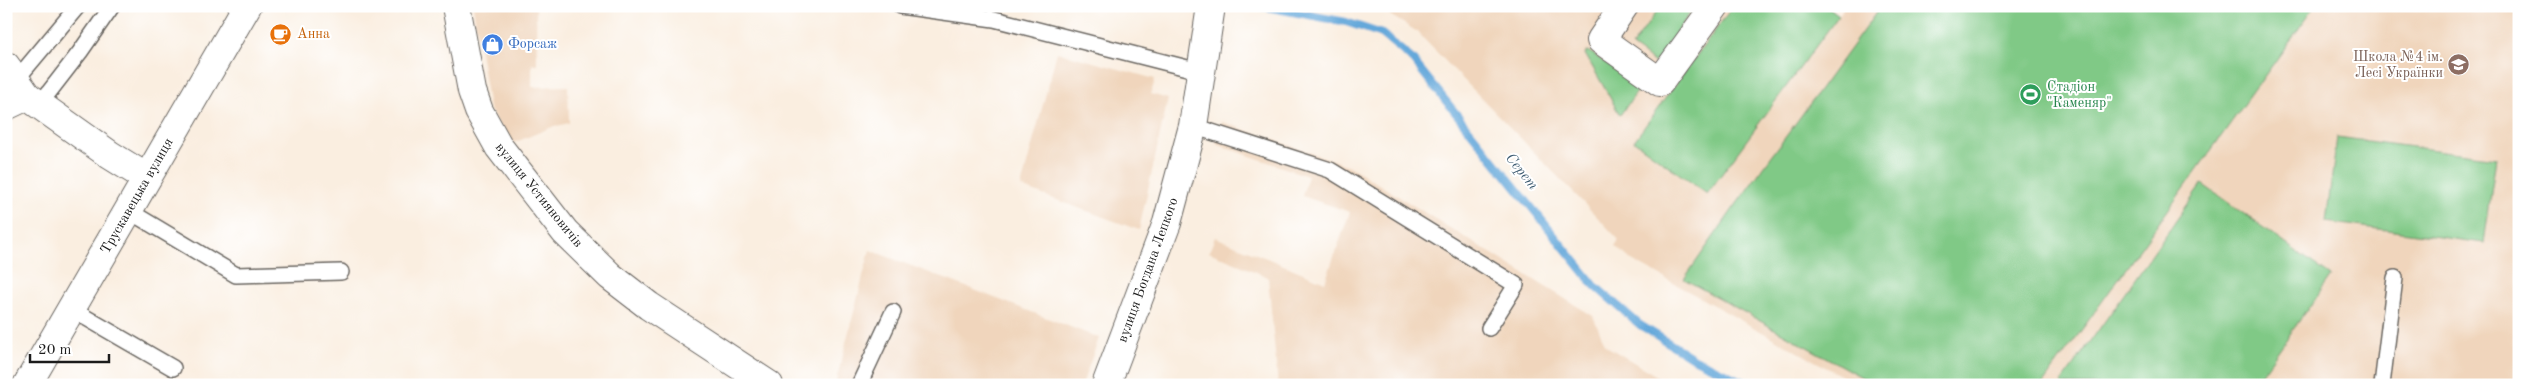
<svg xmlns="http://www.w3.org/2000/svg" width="2525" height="391" viewBox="0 0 2525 391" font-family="'Old Standard TT',serif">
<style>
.built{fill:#f0d5bc}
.green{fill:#80c986;stroke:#4e7251}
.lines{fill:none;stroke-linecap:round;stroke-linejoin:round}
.stream{stroke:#65a8da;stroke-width:8}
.lane-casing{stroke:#6a6661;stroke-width:18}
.street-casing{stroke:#6a6661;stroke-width:30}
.secondary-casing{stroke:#6a6661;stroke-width:30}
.lane{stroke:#fff;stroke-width:15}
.street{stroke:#fff;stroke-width:28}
.secondary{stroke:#fff;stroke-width:28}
.labels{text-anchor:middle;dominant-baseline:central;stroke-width:4;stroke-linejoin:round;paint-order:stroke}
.food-label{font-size:14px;fill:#c56008;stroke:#fff;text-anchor:start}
.shop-label{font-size:14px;fill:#366cbe;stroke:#fff;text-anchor:start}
.education-label{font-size:14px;fill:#785e54;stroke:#fff;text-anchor:end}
.leisure-label{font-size:14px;fill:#27864d;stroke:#fff;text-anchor:start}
.street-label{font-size:14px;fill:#1c1c1c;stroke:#fff}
.water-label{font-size:15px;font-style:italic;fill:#3d5b71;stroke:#fff}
</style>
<rect width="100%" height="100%" fill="#fff"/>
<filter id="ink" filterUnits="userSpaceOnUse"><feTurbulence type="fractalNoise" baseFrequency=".02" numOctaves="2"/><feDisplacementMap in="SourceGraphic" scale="10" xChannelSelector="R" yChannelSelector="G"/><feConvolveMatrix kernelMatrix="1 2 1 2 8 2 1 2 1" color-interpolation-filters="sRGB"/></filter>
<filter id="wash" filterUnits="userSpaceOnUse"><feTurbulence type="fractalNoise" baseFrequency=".0096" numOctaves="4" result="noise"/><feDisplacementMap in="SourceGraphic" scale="20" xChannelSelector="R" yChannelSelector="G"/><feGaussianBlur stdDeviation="1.12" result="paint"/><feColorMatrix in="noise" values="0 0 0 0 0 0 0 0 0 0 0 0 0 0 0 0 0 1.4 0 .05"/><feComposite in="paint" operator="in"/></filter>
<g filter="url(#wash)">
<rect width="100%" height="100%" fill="#faeee0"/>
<!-- built -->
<path class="built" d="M 473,6 L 536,6 L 537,64 L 532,64 L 532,87 L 568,86 L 569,123 L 552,127 L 511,144 L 489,108 Z
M 1375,6 L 1827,6 L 1839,15 L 1843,9 L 1841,6 L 2519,6 L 2519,385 L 1858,385 L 1630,259 L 1615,246 L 1619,240 L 1605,225 L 1416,31 Z
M 1057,52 L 1155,79 L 1151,94 L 1168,99 L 1139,230 L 1021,187 Z
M 1222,122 L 1349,166 L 1593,316 L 1606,346 L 1672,385 L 1278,385 L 1268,277 L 1209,252 L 1215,237 L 1325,282 L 1350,212 L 1302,196 L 1308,176 L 1216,144 Z
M 870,250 L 1099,338 L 1082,385 L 835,385 Z"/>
<!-- green -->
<path class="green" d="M 1652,6 L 1695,6 L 1655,63 L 1632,46 L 1657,11 Z
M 1733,6 L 1827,6 L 1839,15 L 1707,194 L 1634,141 Z
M 1881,6 L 2315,6 L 2042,385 L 1876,385 L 1684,279 L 1733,209 Z
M 1589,51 L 1640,88 L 1620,115 L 1585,54 Z
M 2337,137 L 2496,158 L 2484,243 L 2326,222 Z
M 2202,184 L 2331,276 L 2254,385 L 2064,385 L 2061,383 Z"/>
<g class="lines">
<!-- stream -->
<path class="stream" d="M 1261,6 L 1346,22 L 1382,34 L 1412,59 L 1595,286 L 1640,325 L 1693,358 L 1750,385"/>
</g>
</g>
<g filter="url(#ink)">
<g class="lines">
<defs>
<path id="lane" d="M 900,6 L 994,19 L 1203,72
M 16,80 L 78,6
M 39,105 L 80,52 L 112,6
M 1193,126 L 1330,170 L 1516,285 L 1489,328
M 129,211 L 236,275 L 341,272
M 71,309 L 173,368
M 859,385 L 893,312
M 2382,385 L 2395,278"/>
<path id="street" d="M 456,6 L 472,91 L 479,111 L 499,147 L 565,232 L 610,276 L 649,306 L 769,385
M 1624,6 L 1601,40 L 1660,82 L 1715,6
M 6,106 L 27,96
M 1106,385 L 1167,223 L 1193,126 L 1211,6"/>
<path id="secondary" d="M 6,66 L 27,96 L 110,155 L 147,178
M 27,385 L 247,6"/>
</defs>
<!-- lane casing -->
<use href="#lane" class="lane-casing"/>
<!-- street casing -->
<use href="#street" class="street-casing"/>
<!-- secondary casing -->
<use href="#secondary" class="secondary-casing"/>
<!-- lane -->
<use href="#lane" class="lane"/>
<!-- street -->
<use href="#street" class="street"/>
<!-- secondary -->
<use href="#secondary" class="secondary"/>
</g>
</g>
<!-- icons -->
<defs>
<symbol id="cafe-disc" viewBox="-11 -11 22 22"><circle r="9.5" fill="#e8710a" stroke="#fff"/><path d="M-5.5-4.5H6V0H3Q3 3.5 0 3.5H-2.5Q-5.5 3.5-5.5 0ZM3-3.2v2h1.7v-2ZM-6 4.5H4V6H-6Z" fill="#fff"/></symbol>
<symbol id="shop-disc" viewBox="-11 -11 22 22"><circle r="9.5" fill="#3f7fe0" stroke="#fff"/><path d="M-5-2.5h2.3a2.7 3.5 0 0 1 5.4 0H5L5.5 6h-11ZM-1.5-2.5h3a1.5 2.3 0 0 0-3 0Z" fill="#fff"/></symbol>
<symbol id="school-disc" viewBox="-11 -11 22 22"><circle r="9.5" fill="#8d6e63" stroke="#fff"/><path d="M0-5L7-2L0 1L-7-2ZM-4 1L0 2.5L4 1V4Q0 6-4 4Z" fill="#fff"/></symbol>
<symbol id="stadium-disc" viewBox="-11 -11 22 22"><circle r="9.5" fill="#2e9e5b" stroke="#fff"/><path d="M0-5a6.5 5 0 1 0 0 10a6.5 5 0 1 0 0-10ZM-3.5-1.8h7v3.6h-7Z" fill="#fff"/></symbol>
</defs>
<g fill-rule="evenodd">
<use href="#cafe-disc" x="268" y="22" width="25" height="25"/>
<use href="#shop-disc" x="480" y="32" width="25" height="25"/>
<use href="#school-disc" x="2446" y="52" width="25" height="25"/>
<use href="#stadium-disc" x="2018" y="82" width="25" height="25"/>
</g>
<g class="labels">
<!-- food labels -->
<g class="food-label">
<text x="297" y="34">Анна</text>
</g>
<!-- shop labels -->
<g class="shop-label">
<text x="508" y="44">Форсаж</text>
</g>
<!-- education labels -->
<g class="education-label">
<text x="2443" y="57">Школа №4 ім.<tspan x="2443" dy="16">Лесі Українки</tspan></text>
</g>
<!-- leisure labels -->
<g class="leisure-label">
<text x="2047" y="87">Стадіон<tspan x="2047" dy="16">"Каменяр"</tspan></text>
</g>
<!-- street labels -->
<g class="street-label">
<text transform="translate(539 195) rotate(51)">вулиця Устияновичів</text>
<text transform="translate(137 196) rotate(-60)">Трускавецька вулиця</text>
<text transform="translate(1148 270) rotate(-70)">вулиця Богдана Лепкого</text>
</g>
<!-- water labels -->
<g class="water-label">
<text transform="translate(1521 172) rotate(51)">Серет</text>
</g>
</g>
<!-- margin -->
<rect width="2525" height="391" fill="none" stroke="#fff" stroke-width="25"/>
<!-- scale -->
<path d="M30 354v8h79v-8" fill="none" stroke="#1c1c1c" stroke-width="2.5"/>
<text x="38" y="354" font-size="15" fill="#1c1c1c" stroke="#ffffff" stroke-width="4" paint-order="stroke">20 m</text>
</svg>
